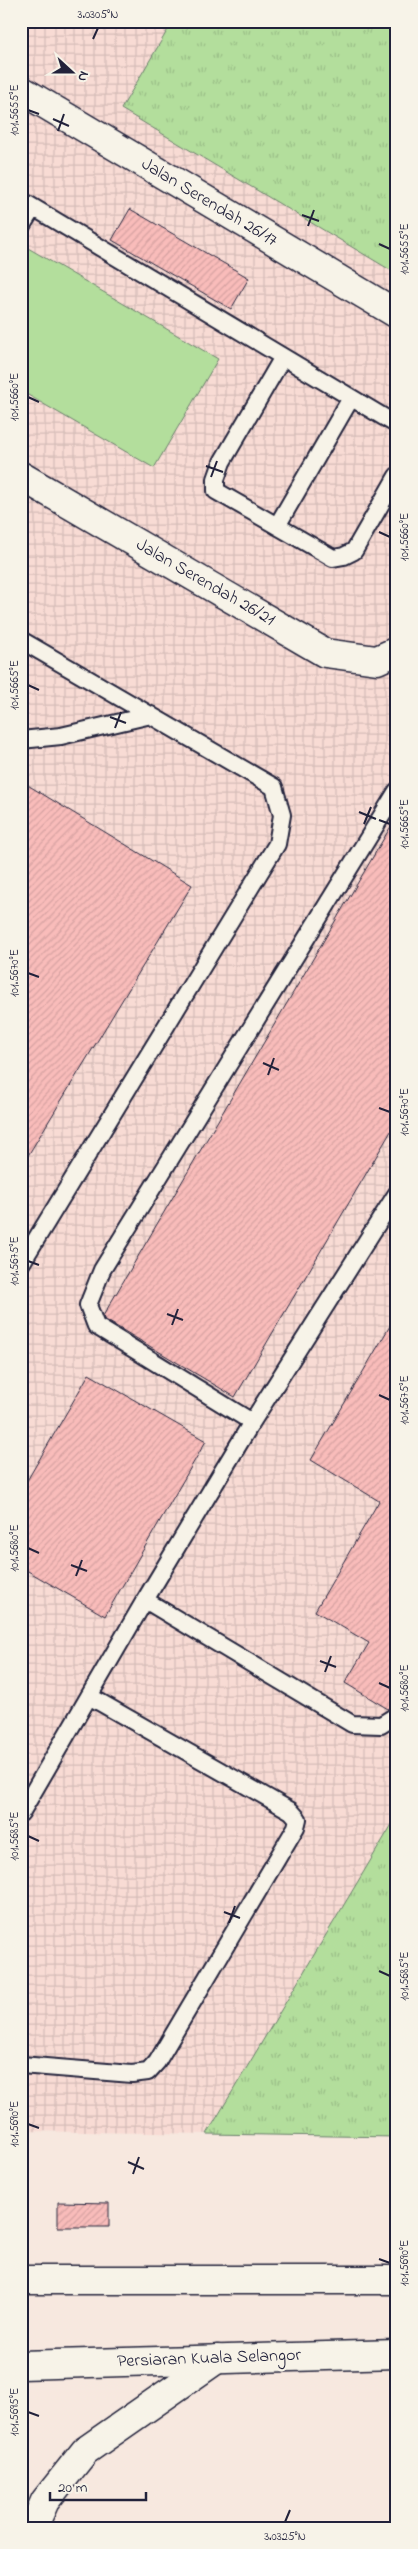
<svg xmlns="http://www.w3.org/2000/svg" width="418" height="2549" viewBox="0 0 418 2549" font-family="'Indie Flower',sans-serif">
<style>
.industrial{fill:url(#industrial-grid)}
.grass{fill:url(#grass-tufts);stroke:#6a806c}
.garden{fill:#b3de9c;stroke:#6a806c}
.building{fill:url(#building-hatch);stroke:#22223b}
.lines{fill:none;stroke-linecap:round;stroke-linejoin:round}
.lane-casing{stroke:#22223b;stroke-width:20}
.street-casing{stroke:#22223b;stroke-width:31}
.primary-casing{stroke:#22223b;stroke-width:31}
.lane{stroke:#f7f3e8;stroke-width:16}
.street{stroke:#f7f3e8;stroke-width:28}
.primary{stroke:#f7f3e8;stroke-width:28}
.ticks{fill:none;stroke:#22223b;stroke-width:2}
.labels{text-anchor:middle;dominant-baseline:central;stroke-width:4.5;stroke-linejoin:round;paint-order:stroke}
.street-label{font-size:18px;fill:#22223b;stroke:#f7f3e8}
.neatline{fill:none;stroke:#22223b;stroke-width:2}
.ticks-label{font-size:12px;text-anchor:middle;fill:#22223b}
</style>
<defs>
<pattern id="industrial-grid" width="8" height="8" patternUnits="userSpaceOnUse" patternTransform="scale(1.25)"><rect width="8" height="8" fill="#f8dbd4"/><path d="M0 4h8M4 0v8" fill="none" stroke="#d4bcb7"/></pattern>
<pattern id="grass-tufts" width="24" height="20" patternUnits="userSpaceOnUse" patternTransform="scale(1.25)"><rect width="24" height="20" fill="#b3de9c"/><path d="M3 7l-1-3M5 7V3M7 7l1-3M15 17l-1-3M17 17v-4M19 17l1-3" fill="none" stroke="#9abe87"/></pattern>
<pattern id="building-hatch" width="6" height="6" patternUnits="userSpaceOnUse" patternTransform="scale(1.25)"><rect width="6" height="6" fill="#f9bcba"/><path d="M-1 1l2-2M0 6l6-6M5 7l2-2" fill="none" stroke="#d5a1a1"/></pattern>
</defs>
<rect width="100%" height="100%" fill="#f7e8df"/>
<filter id="ink" filterUnits="userSpaceOnUse"><feTurbulence type="fractalNoise" baseFrequency=".02" numOctaves="2"/><feDisplacementMap in="SourceGraphic" scale="10" xChannelSelector="R" yChannelSelector="G"/><feConvolveMatrix kernelMatrix="1 2 1 2 8 2 1 2 1" color-interpolation-filters="sRGB"/></filter>
<g filter="url(#ink)">
<!-- industrial -->
<path class="industrial" d="M 21,21 L 397,21 L 397,2137 L 21,2131 Z"/>
<!-- grass -->
<path class="grass" d="M 173,21 L 397,21 L 397,274 L 121,109 Z
M 397,1816 L 397,2137 L 207,2134 Z"/>
<!-- garden -->
<path class="garden" d="M 28,248 L 218,359 L 154,468 L 21,391 L 21,259 Z"/>
<!-- building -->
<path class="building" d="M 130,209 L 249,278 L 231,309 L 112,240 Z
M 21,781 L 192,885 L 21,1167 Z
M 397,816 L 397,1121 L 235,1397 L 104,1319 L 103,1316 Z
M 397,1314 L 397,1705 L 388,1709 L 345,1683 L 369,1643 L 315,1611 L 379,1501 L 311,1460 Z
M 89,1374 L 206,1441 L 105,1616 L 21,1567 L 21,1491 Z
M 58,2202 L 109,2203 L 109,2227 L 58,2227 Z"/>
<g class="lines">
<defs>
<path id="lane" d="M 21,200 L 397,425
M 21,227 L 33,208
M 283,357 L 222,462 L 216,479 L 216,491 L 333,558 L 344,556 L 354,551 L 397,476
M 277,526 L 351,398
M 21,640 L 274,787 L 282,815 L 277,844 L 21,1264
M 21,740 L 61,736 L 151,715
M 397,1193 L 252,1422 L 145,1600 L 352,1724 L 381,1725 L 397,1715
M 252,1422 L 96,1326 L 88,1305 L 102,1270 L 397,791
M 21,1813 L 145,1600
M 21,2065 L 132,2074 L 148,2072 L 157,2062 L 296,1827 L 298,1819 L 291,1811 L 89,1696"/>
<path id="street" d="M 21,90 L 397,314
M 21,476 L 325,653 L 377,660 L 397,651
M 33,2528 L 45,2501 L 85,2451 L 217,2359"/>
<path id="primary" d="M 21,2280 L 397,2280
M 21,2365 L 397,2354"/>
</defs>
<!-- lane casing -->
<use href="#lane" class="lane-casing"/>
<!-- street casing -->
<use href="#street" class="street-casing"/>
<!-- primary casing -->
<use href="#primary" class="primary-casing"/>
<!-- lane -->
<use href="#lane" class="lane"/>
<!-- street -->
<use href="#street" class="street"/>
<!-- primary -->
<use href="#primary" class="primary"/>
</g>
</g>
<!-- ticks -->
<path class="ticks" d="M 93,39 L 98,28M 28,110 L 39,114M 53,119 L 69,126M 58,131 L 64,114M 302,215 L 319,221M 308,226 L 314,210M 379,244 L 390,249M 28,397 L 39,402M 206,466 L 223,472M 211,477 L 217,461M 379,532 L 390,537M 28,685 L 39,690M 110,717 L 126,723M 115,728 L 121,712M 359,812 L 376,819M 379,820 L 390,824M 364,824 L 371,807M 28,973 L 39,977M 263,1063 L 279,1070M 268,1075 L 274,1058M 379,1108 L 390,1112M 28,1261 L 39,1265M 167,1314 L 183,1320M 172,1325 L 178,1309M 379,1395 L 390,1400M 28,1548 L 39,1553M 71,1565 L 87,1571M 76,1576 L 82,1560M 320,1661 L 336,1667M 325,1672 L 331,1656M 379,1683 L 390,1688M 28,1836 L 39,1841M 224,1912 L 240,1918M 229,1923 L 235,1906M 379,1971 L 390,1976M 28,2124 L 39,2128M 128,2162 L 144,2169M 133,2174 L 139,2157M 379,2259 L 390,2263M 28,2412 L 39,2416M 285,2522 L 290,2510"/>
<g class="labels">
<!-- street labels -->
<g class="street-label">
<text transform="translate(209 203) rotate(31)">Jalan Serendah 26/17</text>
<text transform="translate(205 583) rotate(30)">Jalan Serendah 26/21</text>
<text transform="translate(209 2359) rotate(-2)">Persiaran Kuala Selangor</text>
</g>
</g>
<!-- margin -->
<rect width="418" height="2549" fill="none" stroke="#f7f3e8" stroke-width="55"/>
<!-- north arrow -->
<g transform="translate(72 72) rotate(111)" stroke="#f7f3e8" stroke-width="4" paint-order="stroke">
<path d="M0-4L9 19L0 12L-9 19Z" fill="#22223b"/>
<text y="-8" font-size="14" font-weight="bold" text-anchor="middle" fill="#22223b">N</text>
</g>
<!-- scale -->
<path d="M50 2492v8h96v-8" fill="none" stroke="#22223b" stroke-width="2.5"/>
<text x="58" y="2492" font-size="15" fill="#22223b" stroke="#f7f3e8" stroke-width="4" paint-order="stroke">20 m</text>
<rect x="28" y="28" width="362" height="2494" class="neatline"/>
<g class="ticks-label">
<text x="98" y="18">3.0305°N</text>
<text transform="translate(14 110) rotate(-90)" y="4">101.5655°E</text>
<text transform="translate(404 249) rotate(-90)" y="4">101.5655°E</text>
<text transform="translate(14 397) rotate(-90)" y="4">101.5660°E</text>
<text transform="translate(404 537) rotate(-90)" y="4">101.5660°E</text>
<text transform="translate(14 685) rotate(-90)" y="4">101.5665°E</text>
<text transform="translate(404 824) rotate(-90)" y="4">101.5665°E</text>
<text transform="translate(14 973) rotate(-90)" y="4">101.5670°E</text>
<text transform="translate(404 1112) rotate(-90)" y="4">101.5670°E</text>
<text transform="translate(14 1261) rotate(-90)" y="4">101.5675°E</text>
<text transform="translate(404 1400) rotate(-90)" y="4">101.5675°E</text>
<text transform="translate(14 1548) rotate(-90)" y="4">101.5680°E</text>
<text transform="translate(404 1688) rotate(-90)" y="4">101.5680°E</text>
<text transform="translate(14 1836) rotate(-90)" y="4">101.5685°E</text>
<text transform="translate(404 1976) rotate(-90)" y="4">101.5685°E</text>
<text transform="translate(14 2124) rotate(-90)" y="4">101.5690°E</text>
<text transform="translate(404 2263) rotate(-90)" y="4">101.5690°E</text>
<text transform="translate(14 2412) rotate(-90)" y="4">101.5695°E</text>
<text x="285" y="2540">3.0325°N</text>
</g>
</svg>
